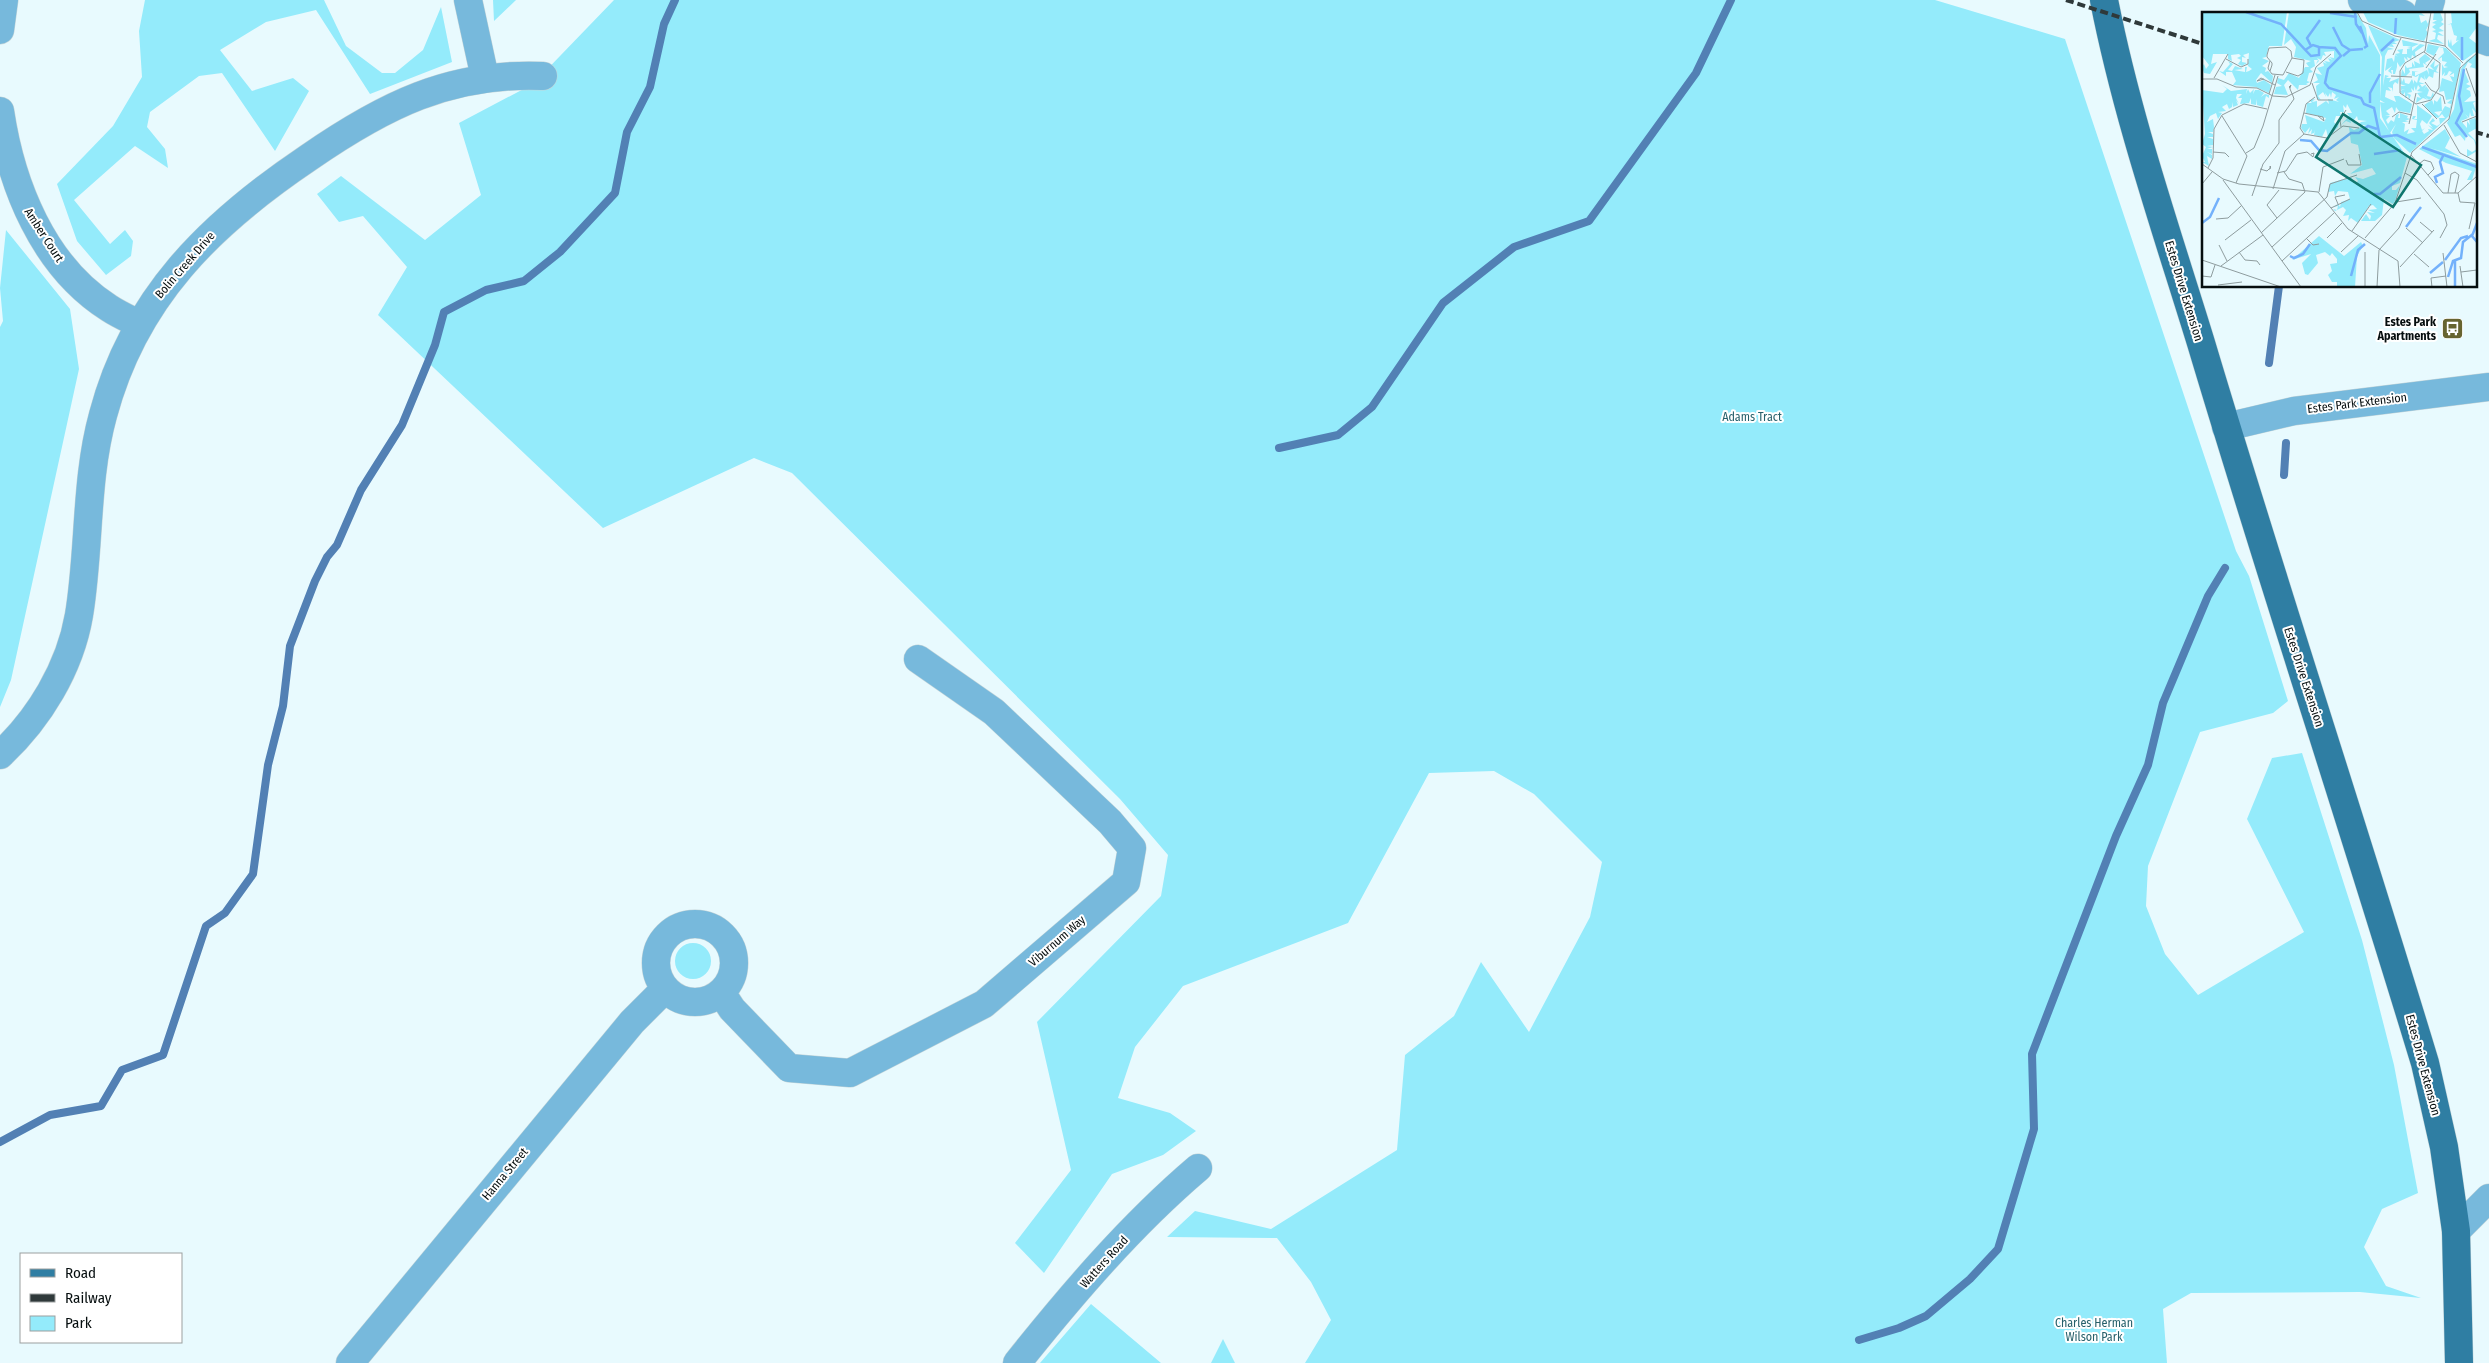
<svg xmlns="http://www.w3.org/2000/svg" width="2489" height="1363" viewBox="0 0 2489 1363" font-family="'Fira Sans Condensed',sans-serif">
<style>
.green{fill:#94ebfb}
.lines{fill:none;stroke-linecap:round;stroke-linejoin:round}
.stream{stroke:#5280b4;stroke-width:8}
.minor-casing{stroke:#c4d4d8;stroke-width:29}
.major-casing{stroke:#c4d4d8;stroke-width:29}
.minor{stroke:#77b9dc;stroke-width:28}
.major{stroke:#2f7ea3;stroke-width:28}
.rail{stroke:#2f393a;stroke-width:4;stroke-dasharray:8 4;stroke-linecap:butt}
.labels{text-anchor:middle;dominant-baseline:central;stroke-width:4;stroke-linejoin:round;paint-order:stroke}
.street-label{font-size:12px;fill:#060e0f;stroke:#fff}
.poi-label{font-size:12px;font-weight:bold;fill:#060e0f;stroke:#fff;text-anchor:end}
.park-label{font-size:12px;fill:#26606b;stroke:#fff}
.inset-river{fill:none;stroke:#73b1fb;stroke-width:2.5}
.inset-road{fill:none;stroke:#8e9c9e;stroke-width:1}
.view{fill:#0f766e;fill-opacity:0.15;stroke:#0f766e;stroke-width:2.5}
.inset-edge{fill:none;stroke:#060e0f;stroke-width:2.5}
</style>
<rect width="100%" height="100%" fill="#e8fafe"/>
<!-- green -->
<path class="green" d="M 145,0 L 324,0 L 346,46 L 382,73 L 395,73 L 423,50 L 441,7 L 452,62 L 370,94 L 316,10 L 266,22 L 220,50 L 252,91 L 293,78 L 309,91 L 275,151 L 222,73 L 199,76 L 150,112 L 147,127 L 165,149 L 168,168 L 135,146 L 74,200 L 110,244 L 125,230 L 133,241 L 131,256 L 106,275 L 77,241 L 57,184 L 113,126 L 142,77 L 139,31 Z
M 493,0 L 516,0 L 494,21 Z
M 614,0 L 1935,0 L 2065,39 L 2236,551 L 2249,576 L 2288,701 L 2273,713 L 2200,732 L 2148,866 L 2146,906 L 2165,954 L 2198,995 L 2304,932 L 2247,819 L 2272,758 L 2302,753 L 2362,940 L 2394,1065 L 2418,1193 L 2382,1209 L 2364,1247 L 2386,1286 L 2421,1298 L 2360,1292 L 2191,1293 L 2163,1309 L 2167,1363 L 1305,1363 L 1331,1320 L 1311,1282 L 1277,1238 L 1167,1237 L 1195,1211 L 1271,1229 L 1397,1150 L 1405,1055 L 1454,1016 L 1481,962 L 1529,1032 L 1590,917 L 1602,862 L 1534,794 L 1494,771 L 1429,773 L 1348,923 L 1183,986 L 1135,1047 L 1118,1098 L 1170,1113 L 1196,1131 L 1163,1155 L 1112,1174 L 1044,1273 L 1015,1243 L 1071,1170 L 1037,1022 L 1161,896 L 1168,855 L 1120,799 L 792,473 L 754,458 L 603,528 L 378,315 L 407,267 L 363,216 L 339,222 L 317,194 L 341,176 L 425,240 L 481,195 L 459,123 L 533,84 Z
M 6,230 L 70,309 L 79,369 L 11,680 L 0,707 L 0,327 L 3,321 L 0,288 Z
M675 961a18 18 0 1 1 36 0a18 18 0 1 1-36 0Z
M 1091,1304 L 1161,1363 L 1040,1363 Z
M 1223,1339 L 1235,1363 L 1211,1363 Z"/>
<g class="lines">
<!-- stream -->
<path class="stream" d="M 2269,363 L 2279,286
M 1279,448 L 1338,435 L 1372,407 L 1443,303 L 1514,247 L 1589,221 L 1696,73 L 1731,0
M 2284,475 L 2286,443
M 0,1142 L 50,1115 L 101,1106 L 122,1070 L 163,1055 L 206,926 L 225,913 L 253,874 L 268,765 L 283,706 L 290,646 L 315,581 L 327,557 L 337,545 L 361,490 L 402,425 L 435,345 L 444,312 L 486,290 L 524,281 L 560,252 L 615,193 L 627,132 L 650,87 L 664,24 L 675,0
M 1859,1340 L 1899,1328 L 1926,1316 L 1970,1279 L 1998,1249 L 2034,1129 L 2032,1054 L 2116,836 L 2148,765 L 2163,703 L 2208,596 L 2225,568"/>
<defs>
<path id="minor" d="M 468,0 L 485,78
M 2362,0 L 2403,14
M 2427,14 L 2431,0
M 0,30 L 4,0
M 2475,37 L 2489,42
M 0,111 C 11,185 43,266 109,308 C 118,314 129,319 139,324
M 2226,427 L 2294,411 L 2489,387
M 0,755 C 39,719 70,668 79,615 C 90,549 85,480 103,415 C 134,298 210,224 308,158 C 383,106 450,72 543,76
M656 963a39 39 0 1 1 78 0a39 39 0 1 1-78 0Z
M 721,992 L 732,1009 L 789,1068 L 850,1073 L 984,1004 L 1126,882 L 1132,848 L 1110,822 L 994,712 L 918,659
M 2456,1231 L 2489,1198
M 350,1363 L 632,1022 L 665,989
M 1017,1363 C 1072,1294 1131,1225 1198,1168"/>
<path id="major" d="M 2104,0 C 2127,117 2166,229 2201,343 C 2273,584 2352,822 2425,1063 L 2444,1147 L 2456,1231 L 2459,1363"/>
</defs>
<!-- minor casing -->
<use href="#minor" class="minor-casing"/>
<!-- major casing -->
<use href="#major" class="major-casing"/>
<!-- minor -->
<use href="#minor" class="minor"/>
<!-- major -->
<use href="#major" class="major"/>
<!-- rail -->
<path class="rail" d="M 2066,0 L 2203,44
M 2475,132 L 2489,136"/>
</g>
<!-- icons -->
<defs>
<symbol id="bus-square" viewBox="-11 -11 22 22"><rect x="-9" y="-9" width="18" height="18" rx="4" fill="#676430" stroke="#fff"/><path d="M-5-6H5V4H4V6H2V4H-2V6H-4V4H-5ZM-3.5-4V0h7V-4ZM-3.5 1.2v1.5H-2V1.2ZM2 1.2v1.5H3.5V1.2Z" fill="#fff"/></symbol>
</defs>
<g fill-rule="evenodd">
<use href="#bus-square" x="2440" y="316" width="25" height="25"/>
</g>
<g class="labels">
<!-- street labels -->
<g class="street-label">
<text transform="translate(44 235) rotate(57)">Amber Court</text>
<text transform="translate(185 265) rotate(-49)">Bolin Creek Drive</text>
<text transform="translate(2184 291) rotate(73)">Estes Drive Extension</text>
<text transform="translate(2357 403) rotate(-7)">Estes Park Extension</text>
<text transform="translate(2304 677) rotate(72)">Estes Drive Extension</text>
<text transform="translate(1057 941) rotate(-41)">Viburnum Way</text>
<text transform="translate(2423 1065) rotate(75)">Estes Drive Extension</text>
<text transform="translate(505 1174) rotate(-50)">Hanna Street</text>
<text transform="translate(1104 1262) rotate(-48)">Watters Road</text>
</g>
<!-- poi labels -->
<g class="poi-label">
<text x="2436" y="322">Estes Park<tspan x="2436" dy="14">Apartments</tspan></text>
</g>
<!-- park labels -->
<g class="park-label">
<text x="1752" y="417">Adams Tract</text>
<text x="2094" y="1323">Charles Herman<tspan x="2094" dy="14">Wilson Park</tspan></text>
</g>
</g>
<!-- overview -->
<g transform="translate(2202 12)">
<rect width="275" height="275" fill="#e8fafe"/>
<path d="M 0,0 L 85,0 L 80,34 L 67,34 L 64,45 L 60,46 L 67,49 L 60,54 L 64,56 L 63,60 L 66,59 L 71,64 L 70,71 L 59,61 L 54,68 L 55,71 L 62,68 L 69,73 L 67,81 L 54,75 L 31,73 L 34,69 L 30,60 L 24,60 L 24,64 L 17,59 L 21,60 L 28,52 L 26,49 L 31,52 L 26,58 L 30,59 L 33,54 L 41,57 L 32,58 L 43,60 L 43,55 L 45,55 L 44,60 L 47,59 L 50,57 L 46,54 L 47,41 L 41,43 L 44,46 L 40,45 L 40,50 L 45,51 L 40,54 L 36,52 L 39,48 L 35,46 L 39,44 L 37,42 L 29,43 L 30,49 L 26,47 L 26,42 L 11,42 L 9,52 L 15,50 L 8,62 L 2,61 L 0,55 L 2,52 L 4,57 L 7,53 L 0,44 ZM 87,0 L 154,0 L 164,16 L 166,32 L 167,23 L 178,43 L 178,106 L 205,145 L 198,171 L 190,174 L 190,178 L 194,178 L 198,173 L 193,189 L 191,192 L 182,187 L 180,203 L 173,209 L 159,209 L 164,202 L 168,208 L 169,204 L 165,200 L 173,201 L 166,198 L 175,197 L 171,193 L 167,194 L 156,211 L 149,206 L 146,209 L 147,203 L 141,204 L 144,198 L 141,195 L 133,199 L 131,197 L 135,198 L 136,194 L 132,195 L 136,192 L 138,195 L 139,190 L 148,187 L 146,180 L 136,179 L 133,184 L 132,179 L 126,180 L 128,171 L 149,165 L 153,172 L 156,169 L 153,165 L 161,167 L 174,162 L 170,156 L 148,162 L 160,153 L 156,133 L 149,131 L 147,115 L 152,118 L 164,113 L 156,113 L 159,110 L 165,109 L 156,108 L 155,104 L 151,109 L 154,113 L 148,108 L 149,111 L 144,109 L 139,113 L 147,104 L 145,101 L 150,101 L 145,92 L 144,96 L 141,93 L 142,100 L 138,100 L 139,104 L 134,104 L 132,110 L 134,113 L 137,110 L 136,115 L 126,125 L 124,117 L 120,125 L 112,123 L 113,118 L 112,121 L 109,122 L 110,117 L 106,122 L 108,115 L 103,121 L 99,116 L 100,112 L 105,112 L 103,103 L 122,110 L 124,106 L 104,101 L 105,91 L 110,91 L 107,88 L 113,87 L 110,90 L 115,89 L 115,95 L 124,89 L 127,92 L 126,87 L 137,90 L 134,88 L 137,85 L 132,87 L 134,83 L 130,80 L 129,86 L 128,81 L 126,85 L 123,81 L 124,85 L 121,80 L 116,84 L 119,88 L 115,87 L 114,74 L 118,71 L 111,71 L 116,68 L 113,61 L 120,63 L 115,56 L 122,54 L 121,50 L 125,52 L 122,49 L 128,50 L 126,46 L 131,48 L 127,45 L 132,46 L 132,39 L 122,40 L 124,44 L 121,43 L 119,48 L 115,46 L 117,49 L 114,52 L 116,48 L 112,48 L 113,54 L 108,57 L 111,60 L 107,61 L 105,69 L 108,70 L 104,72 L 106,73 L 97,73 L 96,78 L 86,68 L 82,73 L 86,83 L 72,82 L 74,75 L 80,74 L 75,71 L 76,66 L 82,68 L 87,61 L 97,66 L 103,55 L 107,55 L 104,51 L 109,49 L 92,45 L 94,35 L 89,27 L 82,33 ZM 161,0 L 218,0 L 223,4 L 217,3 L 219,11 L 224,8 L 226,12 L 227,7 L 227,12 L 224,18 L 226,21 L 222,29 L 196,23 L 166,10 ZM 232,0 L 238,0 L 241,8 L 239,10 L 242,12 L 237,16 L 242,19 L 236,20 L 242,24 L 236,23 L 235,27 L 242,32 L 226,29 L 233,27 L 234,21 L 230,19 L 234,18 L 230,15 L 234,12 L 230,11 L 235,8 L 231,8 ZM 249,0 L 275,0 L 275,15 L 267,26 L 275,32 L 275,39 L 261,49 L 246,34 L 246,27 L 248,32 L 249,27 L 250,34 L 257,28 L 254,29 L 255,24 L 252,23 L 249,12 L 245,13 L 250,11 ZM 166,13 L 198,28 L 192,30 L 195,32 L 190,32 L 192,35 L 182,34 L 192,37 L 186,38 L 183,44 L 181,74 L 183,63 L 187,64 L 184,66 L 189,66 L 187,70 L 197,66 L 196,72 L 193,70 L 191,73 L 191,80 L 190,76 L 186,75 L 189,79 L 184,78 L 183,85 L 194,90 L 192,84 L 197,84 L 210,92 L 208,101 L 197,99 L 194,95 L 193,101 L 190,95 L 184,99 L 188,103 L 183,103 L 188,104 L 184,108 L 186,112 L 189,108 L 192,110 L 194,103 L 197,102 L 196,106 L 198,106 L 198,101 L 206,104 L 205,106 L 208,107 L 203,109 L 208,110 L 200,110 L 203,112 L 202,120 L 207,117 L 205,122 L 213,120 L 209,116 L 214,116 L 215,108 L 210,107 L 211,104 L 214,104 L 212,107 L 215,107 L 215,93 L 230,104 L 225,112 L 220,108 L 218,112 L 220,118 L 223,116 L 220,119 L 222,122 L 227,119 L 226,117 L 231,118 L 226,113 L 231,116 L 227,111 L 231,106 L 233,109 L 229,111 L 235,114 L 238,112 L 237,106 L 243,106 L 240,102 L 236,106 L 233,105 L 222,93 L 230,88 L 232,93 L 232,88 L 235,90 L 239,84 L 240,99 L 232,100 L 237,104 L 243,94 L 248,96 L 249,92 L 245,91 L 250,87 L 244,88 L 242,79 L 237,80 L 240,66 L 251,70 L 248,64 L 252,65 L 252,61 L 247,64 L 250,60 L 247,59 L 245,63 L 242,64 L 243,60 L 240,64 L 240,52 L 242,56 L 246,55 L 242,54 L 245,50 L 240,49 L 240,45 L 237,47 L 239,50 L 236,47 L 242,41 L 241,36 L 237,35 L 232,44 L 224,40 L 226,32 L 244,36 L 259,51 L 247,104 L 208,141 L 192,126 L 190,120 L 194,112 L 188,121 L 180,105 L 178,90 L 183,91 L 178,88 L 180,45 ZM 200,28 L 217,32 L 210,35 L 210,39 L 218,32 L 223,33 L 213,40 L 214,46 L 210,43 L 209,47 L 205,45 L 206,49 L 202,45 L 203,50 L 198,55 L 195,50 L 195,55 L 193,62 L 191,62 L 191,58 L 189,58 L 190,62 L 186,59 L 190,54 L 183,59 L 185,47 L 190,46 L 192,50 L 193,43 L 196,45 L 193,42 L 198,41 L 195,38 L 201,37 L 200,42 L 205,42 L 205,37 L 209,36 L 205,35 L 210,34 L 201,34 ZM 223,42 L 229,47 L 223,51 L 226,54 L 221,51 L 222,55 L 207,57 L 208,60 L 204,64 L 199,64 L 200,57 L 203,62 L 203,53 L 205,56 L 210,55 L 210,50 L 213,55 L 212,49 L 218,52 L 217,47 ZM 275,42 L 275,57 L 268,55 L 266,58 L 270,52 L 266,50 L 262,58 L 267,70 L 264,72 L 269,74 L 264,77 L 268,79 L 269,84 L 262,90 L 275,89 L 275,93 L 274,89 L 271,91 L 275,102 L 270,96 L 272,104 L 269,104 L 268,100 L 267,106 L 263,102 L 266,106 L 259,109 L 265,116 L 265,109 L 268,113 L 267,108 L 273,106 L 275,110 L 275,116 L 266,121 L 273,128 L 275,133 L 275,139 L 265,145 L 265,137 L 270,140 L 275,137 L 272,128 L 264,122 L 263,129 L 258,123 L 253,125 L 245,111 L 252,97 L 259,57 L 265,48 ZM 233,48 L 232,55 L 237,52 L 234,59 L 237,61 L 232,60 L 231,66 L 227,64 L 224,68 L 222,63 L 223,68 L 219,65 L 217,70 L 223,72 L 218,72 L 220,75 L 223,73 L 224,73 L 222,78 L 224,74 L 227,78 L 225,84 L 229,85 L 231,80 L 232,84 L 227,88 L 222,84 L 226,88 L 221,86 L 214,91 L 215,85 L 219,86 L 215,81 L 221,80 L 215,79 L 218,76 L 216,73 L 214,79 L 212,74 L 212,79 L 209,76 L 210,80 L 205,81 L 209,83 L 207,88 L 206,83 L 203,86 L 203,80 L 201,83 L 198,79 L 203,77 L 199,78 L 199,74 L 204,74 L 198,72 L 199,65 L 200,70 L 202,66 L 203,71 L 207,72 L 210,67 L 212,72 L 212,68 L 215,71 L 217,63 L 214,65 L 206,62 L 210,63 L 210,59 L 217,60 L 213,60 L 213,64 L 225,58 L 227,63 L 226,56 L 232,58 L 228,54 ZM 20,73 L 29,79 L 45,77 L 44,82 L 46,77 L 48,81 L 52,77 L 51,82 L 53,78 L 57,78 L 62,81 L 59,85 L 63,82 L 67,83 L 67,86 L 64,84 L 61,95 L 55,93 L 54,87 L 54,93 L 49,92 L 49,86 L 47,91 L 38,92 L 40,86 L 36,86 L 40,82 L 35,82 L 34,86 L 37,92 L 34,88 L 36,93 L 31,95 L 30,90 L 30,95 L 27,97 L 25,92 L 20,95 L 24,99 L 16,100 L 20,101 L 16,107 L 14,101 L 8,104 L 5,110 L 11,107 L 12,115 L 11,120 L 6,120 L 11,122 L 11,125 L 5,125 L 11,127 L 11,133 L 5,134 L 11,135 L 5,137 L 10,137 L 10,142 L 5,140 L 10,143 L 10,147 L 5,144 L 7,154 L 0,150 L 3,150 L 0,144 L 4,135 L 0,132 L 3,122 L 0,78 L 21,81 L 25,77 ZM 243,117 L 248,126 L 243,136 L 259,145 L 228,136 L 275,152 L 270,168 L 265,168 L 270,159 L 244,151 L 217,137 ZM 117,224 L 142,244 L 159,230 L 161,234 L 155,244 L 153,275 L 135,275 L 135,270 L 130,270 L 126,263 L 130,259 L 128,252 L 135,251 L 135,247 L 130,241 L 128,244 L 123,240 L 114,243 L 116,251 L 106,263 L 103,262 L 100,251 L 109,242 L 90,248 Z" fill="#94ebfb"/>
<path class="inset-river" d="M 44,0 L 79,12 L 109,44 L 117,43 L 117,35 L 133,36 L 139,44 L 126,57 L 123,71 L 127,76 L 159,86 L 162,92 L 172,96 L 178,125 L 195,123 L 214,132M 153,0 L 154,12 L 160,21M 128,1 L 155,5M 158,14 L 165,34 L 162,36M 131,15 L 140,33 L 148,38M 193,22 L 194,6M 260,25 L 260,48M 109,34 L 105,26 L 118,8M 103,38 L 111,33 L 117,35M 179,39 L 192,27M 141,44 L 148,38 L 161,37M 262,57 L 257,84 L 260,99 L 254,111 L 265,125M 168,91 L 168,81 L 178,62M 98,128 L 109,129 L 117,138 L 125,139 L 149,121 L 157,121 L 166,114 L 175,117M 220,135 L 275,155M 172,142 L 199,138M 235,171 L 233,165 L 241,161 L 238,150 L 241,144M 172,182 L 178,182 L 199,165M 0,211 L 8,205 L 17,186M 275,211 L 270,224 L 275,230M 204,215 L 219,195M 88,244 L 92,246 L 101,242 L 108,232M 243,248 L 259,226 L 266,224M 253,249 L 253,275M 228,261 L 241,250M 149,264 L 156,238 L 163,232M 246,265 L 251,249 L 259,246 L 261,230 L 271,222"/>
<path class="inset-road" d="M 155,0 L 160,9 L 193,24 L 243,34 L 261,51M 243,0 L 243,34M 225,25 L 229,0M 222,40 L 238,51 L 237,76 L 229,88 L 214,92 L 198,81 L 198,59 L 203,51 L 223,39 L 225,25M 191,43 L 199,26M 24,47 L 39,55 L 46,52 L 46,47M 224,56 L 234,42M 264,56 L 275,87M 68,59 L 70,53 L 70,51 L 65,45 L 65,43 L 67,36 L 84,35 L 89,39 L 90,46 L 81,63 L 70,62 L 67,58 L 66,56 L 68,49M 84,60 L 96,64 L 101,61 L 102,48 L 90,46M 189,64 L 210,65M 12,66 L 26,42M 0,67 L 15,67 L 34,75 L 55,76 L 71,84 L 84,85 L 108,73 L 114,55 L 129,42M 62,67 L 55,69 L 59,66 L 73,73M 223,70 L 229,78 L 241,84 L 243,92M 110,71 L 116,88 L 131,88M 67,82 L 73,63M 113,85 L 104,92 L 98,116 L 102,122 L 125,126 L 141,114 L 157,116M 220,92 L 235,107M 102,101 L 121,105 L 122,109 L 116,104M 20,104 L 45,144 L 34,171M 190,105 L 197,100 L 210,103M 260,110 L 275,104M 207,112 L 214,81M 242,113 L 258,141 L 275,150M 139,115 L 138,108 L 144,98M 11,140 L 23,141 L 27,145M 44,141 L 52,136 L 61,114 L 76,64M 209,143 L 241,181 L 256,181 L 275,164M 144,148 L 146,153 L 159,153 L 157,142M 0,152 L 21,167 L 37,172 L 116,180 L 146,217 L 196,249 L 198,275M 217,152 L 222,148 L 229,150 L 232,157 L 226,163M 6,156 L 11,146 L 12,117 L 20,103 L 42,92 L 65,97M 58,157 L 65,159 L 67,157 L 68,157 L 68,156 L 69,155 L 68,154 L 68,157M 75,161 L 84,159 L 95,142 L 105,140 L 111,145 L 112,141 L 109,142M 203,161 L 215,168 L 242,202 L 245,213 L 238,226M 21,168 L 99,275M 0,172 L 10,160M 71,177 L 83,139 L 102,122M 117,180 L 121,155 L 142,147M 246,181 L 249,162 L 253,160 L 257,163 L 253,181M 256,181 L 258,190 L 273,191 L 267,217M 50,184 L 61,152 L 77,131 L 77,108 L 92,87 L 91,84 L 88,77 L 88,76 L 87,75 L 89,73 L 88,76M 194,190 L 219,186M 136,192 L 133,185 L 143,183M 129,196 L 148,187M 75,206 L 65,193 L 77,178M 14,207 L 26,206 L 39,194M 218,210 L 230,220M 204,216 L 221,231M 150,219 L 169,192M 59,221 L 103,180 L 100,171 L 87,167 L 82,160M 104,226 L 111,233 L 117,232M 125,226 L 140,211M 163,226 L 193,191 L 210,140 L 247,107 L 258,56 L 275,41M 23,228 L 49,208M 17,233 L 25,249M 70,235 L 125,185 L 128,172 L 155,163M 37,240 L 43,248 L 55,249 L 58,253M 139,240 L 156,224M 241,241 L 245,275M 212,242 L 227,255M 0,248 L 79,275M 80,249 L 132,201M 19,254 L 61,223M 258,254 L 261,275M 198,255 L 232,218M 259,260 L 275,258M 0,264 L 9,265 L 13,253M 16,273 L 40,270M 163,275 L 163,240M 175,275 L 177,238 L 197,216 L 203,202M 230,275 L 229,266 L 244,264"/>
<path class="view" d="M 141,102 L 219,153 L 191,195 L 114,145 Z"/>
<rect width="275" height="275" class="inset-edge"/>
</g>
<!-- legend -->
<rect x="20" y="1253" width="162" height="90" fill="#ffffff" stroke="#9b9f9f"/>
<rect x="30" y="1269" width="25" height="8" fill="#2f7ea3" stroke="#9b9f9f"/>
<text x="65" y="1278" font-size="15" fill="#060e0f">Road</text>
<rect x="30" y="1294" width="25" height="8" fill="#2f393a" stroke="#9b9f9f"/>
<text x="65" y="1303" font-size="15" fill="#060e0f">Railway</text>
<rect x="30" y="1316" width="25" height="15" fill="#94ebfb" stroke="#9b9f9f"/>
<text x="65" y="1328" font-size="15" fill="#060e0f">Park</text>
</svg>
